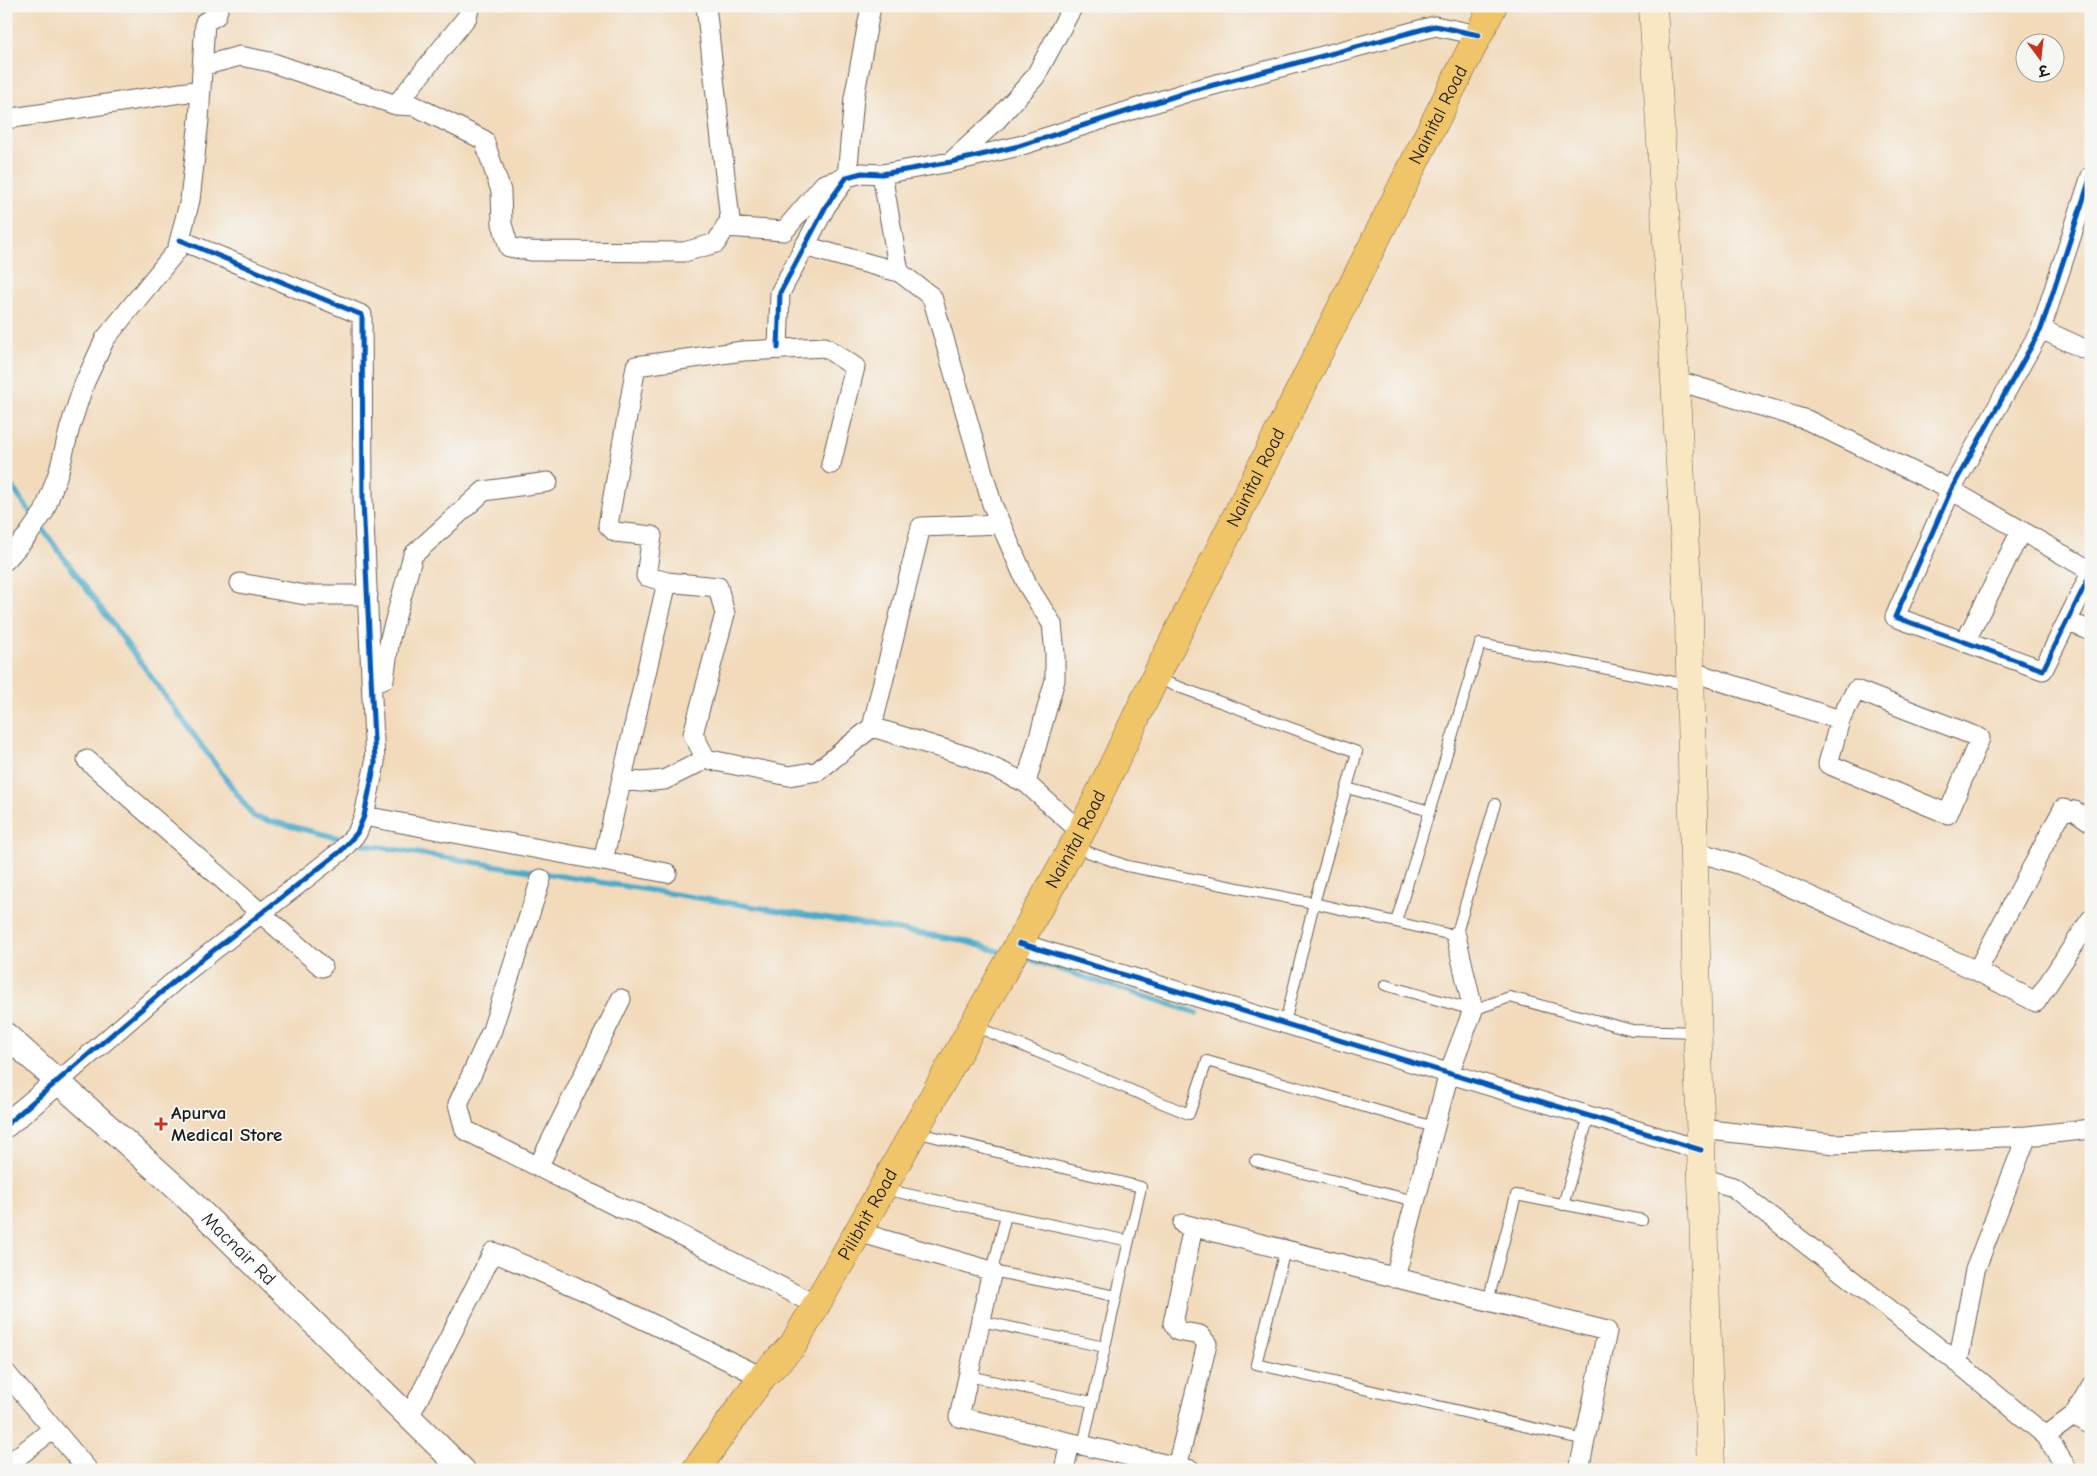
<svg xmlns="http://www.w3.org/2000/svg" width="2097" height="1476" viewBox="0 0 2097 1476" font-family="'Comic Neue','Playpen Sans Deva',sans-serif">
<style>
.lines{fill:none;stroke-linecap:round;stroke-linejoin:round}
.stream{stroke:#4babca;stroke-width:5.5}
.service-casing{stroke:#675e54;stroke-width:12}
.minor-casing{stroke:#675e54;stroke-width:21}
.tertiary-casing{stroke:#675e54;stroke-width:26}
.secondary-casing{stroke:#675e54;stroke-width:29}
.trunk-casing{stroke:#675e54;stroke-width:29}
.service{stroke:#fff;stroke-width:10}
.minor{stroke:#fff;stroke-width:19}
.tertiary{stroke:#fff;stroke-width:24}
.secondary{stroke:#f9e7c3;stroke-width:28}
.trunk{stroke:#f0c469;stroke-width:28}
.cycleway-casing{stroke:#f6f6f2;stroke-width:8}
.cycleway{stroke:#0057b8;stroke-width:5}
.poi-dot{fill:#c8321e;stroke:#f6f6f2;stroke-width:2}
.labels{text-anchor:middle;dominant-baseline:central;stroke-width:4;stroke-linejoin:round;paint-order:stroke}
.street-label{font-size:19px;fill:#1c1c1c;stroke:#f6f6f2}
.poi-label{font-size:19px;font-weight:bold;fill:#1c1c1c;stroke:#f6f6f2;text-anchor:start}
</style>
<rect width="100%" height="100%" fill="#f6f6f2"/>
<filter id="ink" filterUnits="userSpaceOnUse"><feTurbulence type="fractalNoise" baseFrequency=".02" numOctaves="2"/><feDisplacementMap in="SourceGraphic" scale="10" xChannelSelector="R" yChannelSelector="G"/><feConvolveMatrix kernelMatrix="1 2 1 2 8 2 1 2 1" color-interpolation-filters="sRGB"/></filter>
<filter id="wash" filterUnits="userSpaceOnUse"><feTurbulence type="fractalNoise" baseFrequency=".0096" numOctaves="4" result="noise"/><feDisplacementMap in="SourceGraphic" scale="20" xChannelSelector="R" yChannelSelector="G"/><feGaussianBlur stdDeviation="1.12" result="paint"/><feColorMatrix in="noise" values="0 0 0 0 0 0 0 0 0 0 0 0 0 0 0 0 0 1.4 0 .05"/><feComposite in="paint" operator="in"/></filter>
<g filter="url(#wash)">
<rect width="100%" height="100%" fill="#f2dabb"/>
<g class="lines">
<!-- stream -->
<path class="stream" d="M 6,479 L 254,817 L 367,845 L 961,940 L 1004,953
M 1021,957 L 1197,1013"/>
</g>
</g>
<g filter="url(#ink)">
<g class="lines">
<defs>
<path id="service" d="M 1157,679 L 1357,752 L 1314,903 L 1285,1023
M 1347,788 L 1430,811
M 1074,847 L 1127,866 L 1314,903 L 1456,936 L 1495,804
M 1396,922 L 1480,644 L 1689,685
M 1385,985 L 1473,1010 L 1510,997 L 1632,1030 L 1697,1032
M 974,1026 L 1189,1114 L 1207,1061 L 1434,1127
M 915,1132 L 1141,1187 L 1083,1445
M 1255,1161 L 1415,1201
M 883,1189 L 1129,1241
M 1563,1205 L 1589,1116
M 1006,1215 L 992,1271 L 1116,1296
M 1285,1250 L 1256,1364 L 1585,1440
M 1488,1301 L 1516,1195 L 1642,1220
M 981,1321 L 1105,1347
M 968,1376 L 1092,1402"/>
<path id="minor" d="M 202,66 L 240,56 L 270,62 L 396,105 L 467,17 L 470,6
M 396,105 L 415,106 L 484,140 L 501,191 L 502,224 L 509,247 L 531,251 L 684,252 L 716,243 L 730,220 L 706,6
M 6,119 L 201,90
M 954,159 L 995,122 L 1035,77 L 1073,6
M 882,174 L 899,272 L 932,297 L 992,504 L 1028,586 L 1052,624 L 1055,653 L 1055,680 L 1026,783
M 2091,176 L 2041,329 L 1951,490 L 1895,617 L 2043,670 L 2091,573
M 725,227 L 784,231 L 824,184 L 847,177 L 854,98 L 871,6
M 804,246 L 899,272
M 2041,329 L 2091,352
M 778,348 L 780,293 L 826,206 L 847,177 L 862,173 L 882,174 L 951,162 L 1019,146 L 1191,91 L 1435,26 L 1479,35
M 1675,384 L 1688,384 L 1807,420 L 1951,490 L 2091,571
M 6,560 L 28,535 L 44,512 L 59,471 L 70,427 L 84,384 L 105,339 L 177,250 L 190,200 L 199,120 L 205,22 L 216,16 L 219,6
M 240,583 L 305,595 L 368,595
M 2067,621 L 2091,631
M 1965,642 L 2021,531
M 1690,671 L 1840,720 L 1856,690 L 1980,738 L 1948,814 L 1828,764 L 1840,720
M 372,684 L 384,679 L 390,638 L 413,555 L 484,491 L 548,482
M 872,727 L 921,527 L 1000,524
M 706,759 L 693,734 L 725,614 L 718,587 L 667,582 L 646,576 L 652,536 L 615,532 L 608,525 L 636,366 L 743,351 L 825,347 L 855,367 L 831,464
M 87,760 L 322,967
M 622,780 L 641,782 L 664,780 L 706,759 L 789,776 L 818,771 L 872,727 L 970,757 L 1026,783 L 1081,832
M 364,816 L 667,873
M 1694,851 L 1741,865 L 1977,971 L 2036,1002 L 2091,919
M 603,861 L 667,582
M 541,879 L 492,1030 L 458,1104 L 465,1130 L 620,1208 L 637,1213 L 661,1225 L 816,1305
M 1019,943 L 1701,1150
M 1977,971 L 2063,809 L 2075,811 L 2091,822
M 58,1082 L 178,978 L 341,851 L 357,833 L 364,816 L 375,763 L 363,501 L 362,315 L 180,240
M 1701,1129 L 1835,1144 L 2027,1136 L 2091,1129
M 538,1167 L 621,999
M 1702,1178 L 1733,1187 L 1958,1363 L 2046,1436 L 2068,1470
M 1183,1224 L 1607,1331 L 1579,1470
M 858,1232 L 992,1271 L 959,1417 L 1191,1470
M 1395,1278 L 1449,1073 L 1473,1010 L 1456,936
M 1958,1363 L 1975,1270 L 2027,1136
M 6,1373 L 88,1470
M 2074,1415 L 2091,1425
M 409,1417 L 493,1252 L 574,1286 L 762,1377
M 2046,1436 L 2074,1415 L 2091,1386
M 6,1466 L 53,1429
M 1177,1467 L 1207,1344 L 1200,1335 L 1178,1331 L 1173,1323 L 1193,1227
M 1064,1470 L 1070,1443"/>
<g id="tertiary">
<path id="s1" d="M 6,1035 L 179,1190 L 463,1470"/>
<path d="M 6,1125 L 58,1082"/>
</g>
<path id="secondary" d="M 1653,6 L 1689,617 L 1698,1051 L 1711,1470"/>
<g id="trunk">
<path id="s2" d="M 696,1470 L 762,1377 L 793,1345 L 858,1232 L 1081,832 L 1155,678 L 1493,6"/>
</g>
</defs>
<!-- service casing -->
<use href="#service" class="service-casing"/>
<!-- minor casing -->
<use href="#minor" class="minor-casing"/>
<!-- tertiary casing -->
<use href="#tertiary" class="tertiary-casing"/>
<!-- secondary casing -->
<use href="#secondary" class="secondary-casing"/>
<!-- trunk casing -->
<use href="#trunk" class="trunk-casing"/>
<!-- service -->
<use href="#service" class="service"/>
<!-- minor -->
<use href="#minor" class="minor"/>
<!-- tertiary -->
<use href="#tertiary" class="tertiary"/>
<!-- secondary -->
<use href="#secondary" class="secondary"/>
<!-- trunk -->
<use href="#trunk" class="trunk"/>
<defs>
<path id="cycleway" d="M 2091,176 L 2041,329 L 1951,490 L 1895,617 L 2043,670 L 2091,573
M 778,348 L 780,293 L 826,206 L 847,177 L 862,173 L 882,174 L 951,162 L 1019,146 L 1191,91 L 1435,26 L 1479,35
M 1019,943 L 1701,1150
M 6,1125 L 178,978 L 341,851 L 357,833 L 364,816 L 375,763 L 363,501 L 362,315 L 180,240"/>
</defs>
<!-- cycleway casing -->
<use href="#cycleway" class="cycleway-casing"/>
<!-- cycleway -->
<use href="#cycleway" class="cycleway"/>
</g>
</g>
<!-- markers -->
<path class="poi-dot" d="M158.5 1116.5h5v5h5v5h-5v5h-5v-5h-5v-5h5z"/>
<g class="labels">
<!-- street labels -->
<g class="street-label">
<text stroke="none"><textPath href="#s2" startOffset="1548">Nainital Road</textPath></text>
<text stroke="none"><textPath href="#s2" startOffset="1142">Nainital Road</textPath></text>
<text stroke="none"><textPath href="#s2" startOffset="738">Nainital Road</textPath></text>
<text stroke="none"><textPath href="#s2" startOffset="309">Pilibhit Road</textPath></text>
<text stroke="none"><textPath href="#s1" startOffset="316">Macnair Rd</textPath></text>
</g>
<!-- poi labels -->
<g class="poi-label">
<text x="171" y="1113">Apurva<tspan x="171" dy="22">Medical Store</tspan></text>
</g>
</g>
<!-- margin -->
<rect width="2097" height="1476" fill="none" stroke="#f6f6f2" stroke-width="25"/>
<!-- north arrow -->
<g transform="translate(2040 58) rotate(165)"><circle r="24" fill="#f6f6f2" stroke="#9f9f9c"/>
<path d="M0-4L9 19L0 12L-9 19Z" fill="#c8321e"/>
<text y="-8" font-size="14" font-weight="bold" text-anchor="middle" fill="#1c1c1c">उ</text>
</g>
</svg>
